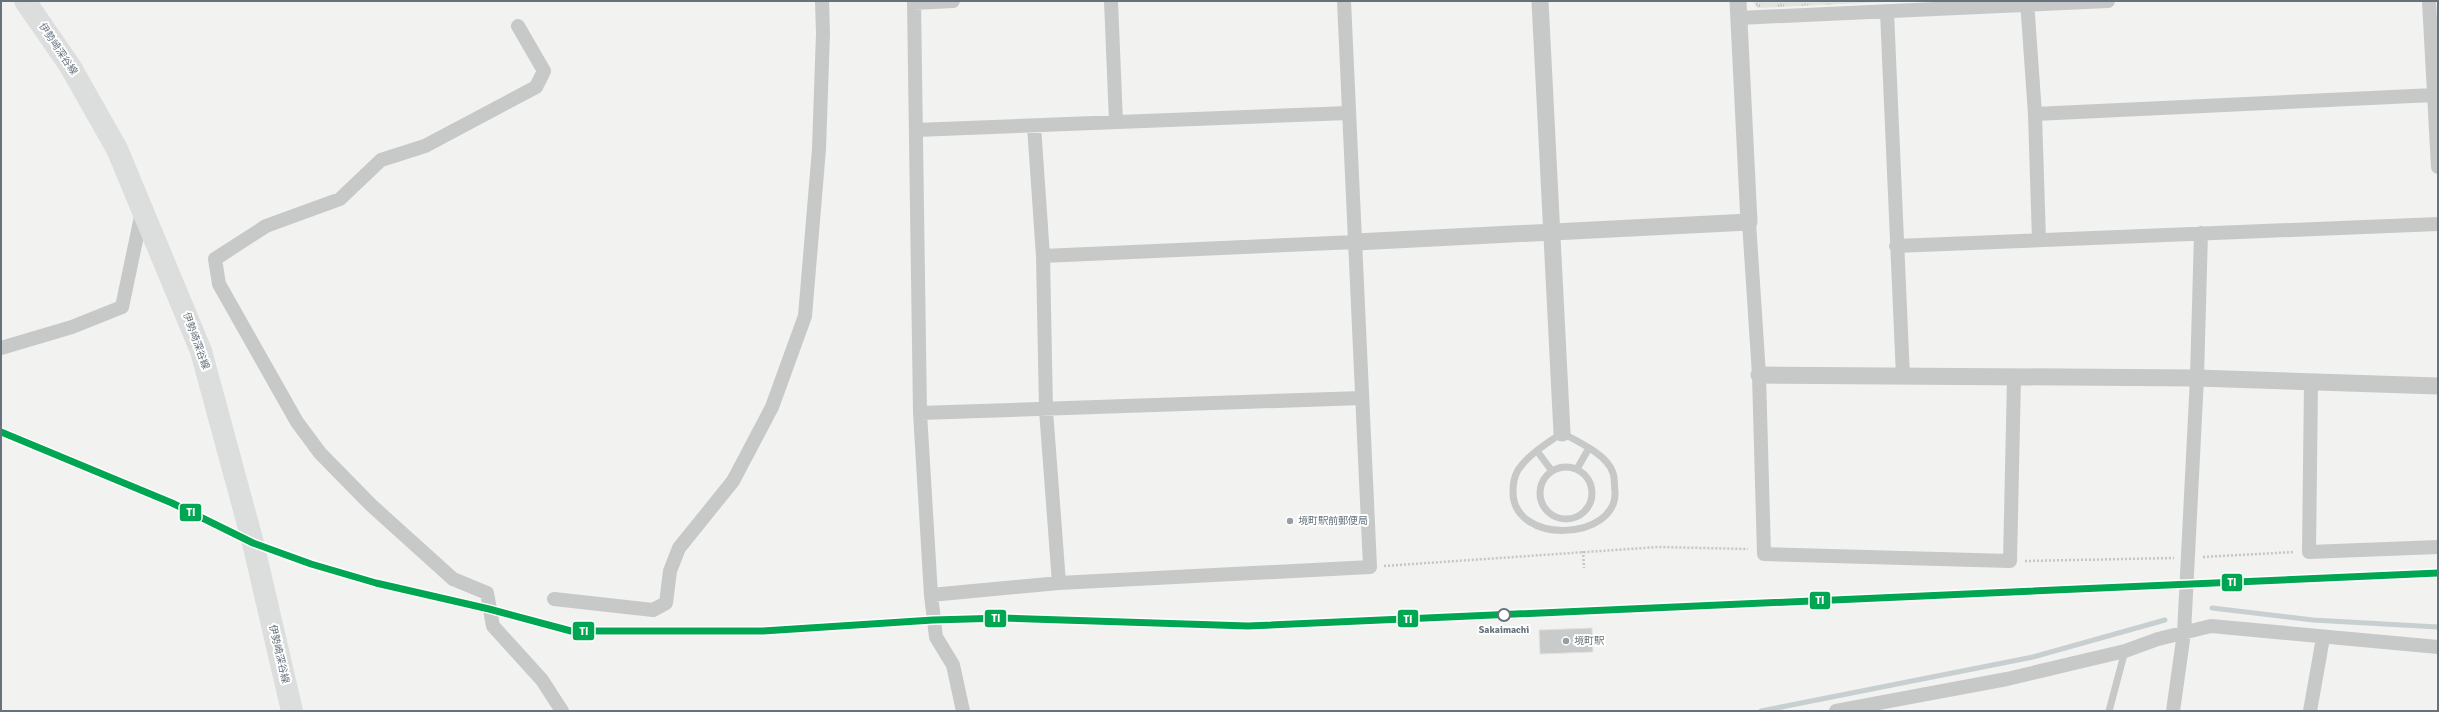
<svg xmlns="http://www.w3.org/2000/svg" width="2439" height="712" viewBox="0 0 2439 712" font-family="Signika,'Noto Sans JP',sans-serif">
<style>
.grass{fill:url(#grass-tufts)}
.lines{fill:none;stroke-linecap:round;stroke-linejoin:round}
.stream{stroke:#c8cfd1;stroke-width:5}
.building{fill:#c9cbcb;stroke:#e2e2e0}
.path{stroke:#c5c6c6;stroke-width:2.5;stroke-dasharray:2 2;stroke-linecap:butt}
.service{stroke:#c7c8c8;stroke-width:7}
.minor{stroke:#c7c8c8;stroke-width:14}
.tertiary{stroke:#c7c8c8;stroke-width:17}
.primary{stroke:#dcdddd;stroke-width:22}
.rail-1-casing{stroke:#fff;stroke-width:10}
.rail-1{stroke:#00a651;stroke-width:7}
.poi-dot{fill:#979fa6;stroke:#fff;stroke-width:1.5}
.stop-dot{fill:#fff;stroke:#66737d;stroke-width:2}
.labels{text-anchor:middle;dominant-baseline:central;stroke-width:4;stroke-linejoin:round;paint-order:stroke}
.street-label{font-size:10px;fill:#66737d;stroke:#fff}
.poi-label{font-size:10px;fill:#66737d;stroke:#fff;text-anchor:start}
.stop-label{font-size:10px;font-weight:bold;fill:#66737d;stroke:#fff}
.line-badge{stroke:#fff;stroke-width:1.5}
.badge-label{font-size:11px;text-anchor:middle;font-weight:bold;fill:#fff}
</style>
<defs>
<pattern id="grass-tufts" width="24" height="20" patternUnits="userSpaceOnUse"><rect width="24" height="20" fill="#e2e5df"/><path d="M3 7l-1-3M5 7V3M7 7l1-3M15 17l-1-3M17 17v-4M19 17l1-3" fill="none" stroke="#bbbeba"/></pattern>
</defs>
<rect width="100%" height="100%" fill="#f2f2f1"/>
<!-- grass -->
<path class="grass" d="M 1752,1 L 1904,1 L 1758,8 Z"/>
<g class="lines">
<!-- stream -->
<path class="stream" d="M 2212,608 L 2313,620 L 2438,627
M 1761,711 L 2033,657 L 2165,620"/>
</g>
<!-- building -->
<path class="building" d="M 1592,628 L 1593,652 L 1540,654 L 1539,630 Z"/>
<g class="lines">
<!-- path -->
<path class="path" d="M 1583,551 L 1584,568
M 2203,557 L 2294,552
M 2025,561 L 2174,558
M 1384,566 L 1658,547 L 1748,549"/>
<!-- service -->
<path class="service" d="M 1562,433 C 1577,441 1608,455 1613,473 C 1615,478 1614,486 1615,491 C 1618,541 1512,546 1513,491 C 1513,483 1514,477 1518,470 C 1528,455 1547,443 1562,433 Z
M 1537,451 L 1552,471
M1540 493a26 26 0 1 1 52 0a26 26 0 1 1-52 0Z
M 1577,469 L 1589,448
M 2109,711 L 2125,651"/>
<!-- minor -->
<path class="minor" d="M 914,1 L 920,413 L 931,595 L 936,637 L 953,665 L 963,711
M 1111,1 L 1116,122
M 2027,1 L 2035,114 L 2039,240
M 2429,1 L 2438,167
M 914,3 L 953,1
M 1887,12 L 1903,377
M 1739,18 L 2108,1
M 518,26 L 544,71 L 536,87 L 425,146 L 381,160 L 340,199 L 266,226 L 215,259 L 219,284 L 297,422 L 320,453 L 371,505 L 453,579 L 487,593 L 493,626 L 542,680 L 562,711
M 2035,114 L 2434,95
M 1034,126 L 1043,256 L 1046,410 L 1059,583
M 916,130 L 1348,113
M 1749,222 L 1759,375 L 1764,554 L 2010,561 L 2014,378
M 1896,246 L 2438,224
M 1043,256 L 1356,242
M 1,348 L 72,327 L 122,307 L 142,212
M 2311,383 L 2309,552 L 2438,547
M 920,413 L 1362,398
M 931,595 L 1059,583 L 1370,567 L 1344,1
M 554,599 L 653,610 L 666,603 L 670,571 L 679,548 L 733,481 L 772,407 L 805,316 L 819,149 L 823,33 L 822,1
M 1836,711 L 2007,679 L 2125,651 L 2158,639 L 2211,626 L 2438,647
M 2173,711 L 2184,633 L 2197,378 L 2201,233
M 2310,711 L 2323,638"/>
<!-- tertiary -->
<path class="tertiary" d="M 1540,1 L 1562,433
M 1356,242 L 1749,222 L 1738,1
M 1759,375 L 2197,378 L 2438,386"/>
<!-- primary -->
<path class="primary" d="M 25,1 L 70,66 L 117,149 L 201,351 L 253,543 L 292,711"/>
<defs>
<path id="rail-1" d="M 1,432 L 172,503 L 253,543 L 311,564 L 376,583 L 489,609 L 571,631 L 763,631 L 933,620 L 1004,618 L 1248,626 L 2438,573"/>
</defs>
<!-- rail-1 casing -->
<use href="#rail-1" class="rail-1-casing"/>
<!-- rail-1 -->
<use href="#rail-1" class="rail-1"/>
</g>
<!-- markers -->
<g class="poi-dot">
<circle cx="1290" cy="521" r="4"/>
<circle cx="1566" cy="641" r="4"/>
</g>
<circle class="stop-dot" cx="1504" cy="615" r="6"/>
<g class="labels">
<!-- street labels -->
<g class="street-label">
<text transform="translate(58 49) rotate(56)">伊勢崎深谷線</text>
<text transform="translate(196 341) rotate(70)">伊勢崎深谷線</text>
<text transform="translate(279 654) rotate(77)">伊勢崎深谷線</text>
</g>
<!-- poi labels -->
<g class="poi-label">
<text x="1298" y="521">境町駅前郵便局</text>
<text x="1574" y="641">境町駅</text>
</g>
<!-- stop labels -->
<g class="stop-label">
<text x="1504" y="630">Sakaimachi</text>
</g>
</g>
<g class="line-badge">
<rect x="179" y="503" width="23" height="19" rx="4" fill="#00a651"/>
<rect x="2221" y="573" width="22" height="19" rx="4" fill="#00a651"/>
<rect x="1809" y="591" width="22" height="19" rx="4" fill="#00a651"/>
<rect x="984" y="609" width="23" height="19" rx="4" fill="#00a651"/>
<rect x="1397" y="609" width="22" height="19" rx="4" fill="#00a651"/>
<rect x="572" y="621" width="23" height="20" rx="4" fill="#00a651"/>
</g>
<g class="badge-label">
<text x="191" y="516">TI</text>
<text x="2232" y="586">TI</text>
<text x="1820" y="604">TI</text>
<text x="996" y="622">TI</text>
<text x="1408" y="623">TI</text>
<text x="584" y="635">TI</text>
</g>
<!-- border -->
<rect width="2439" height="712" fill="none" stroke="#66737d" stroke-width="4"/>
</svg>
